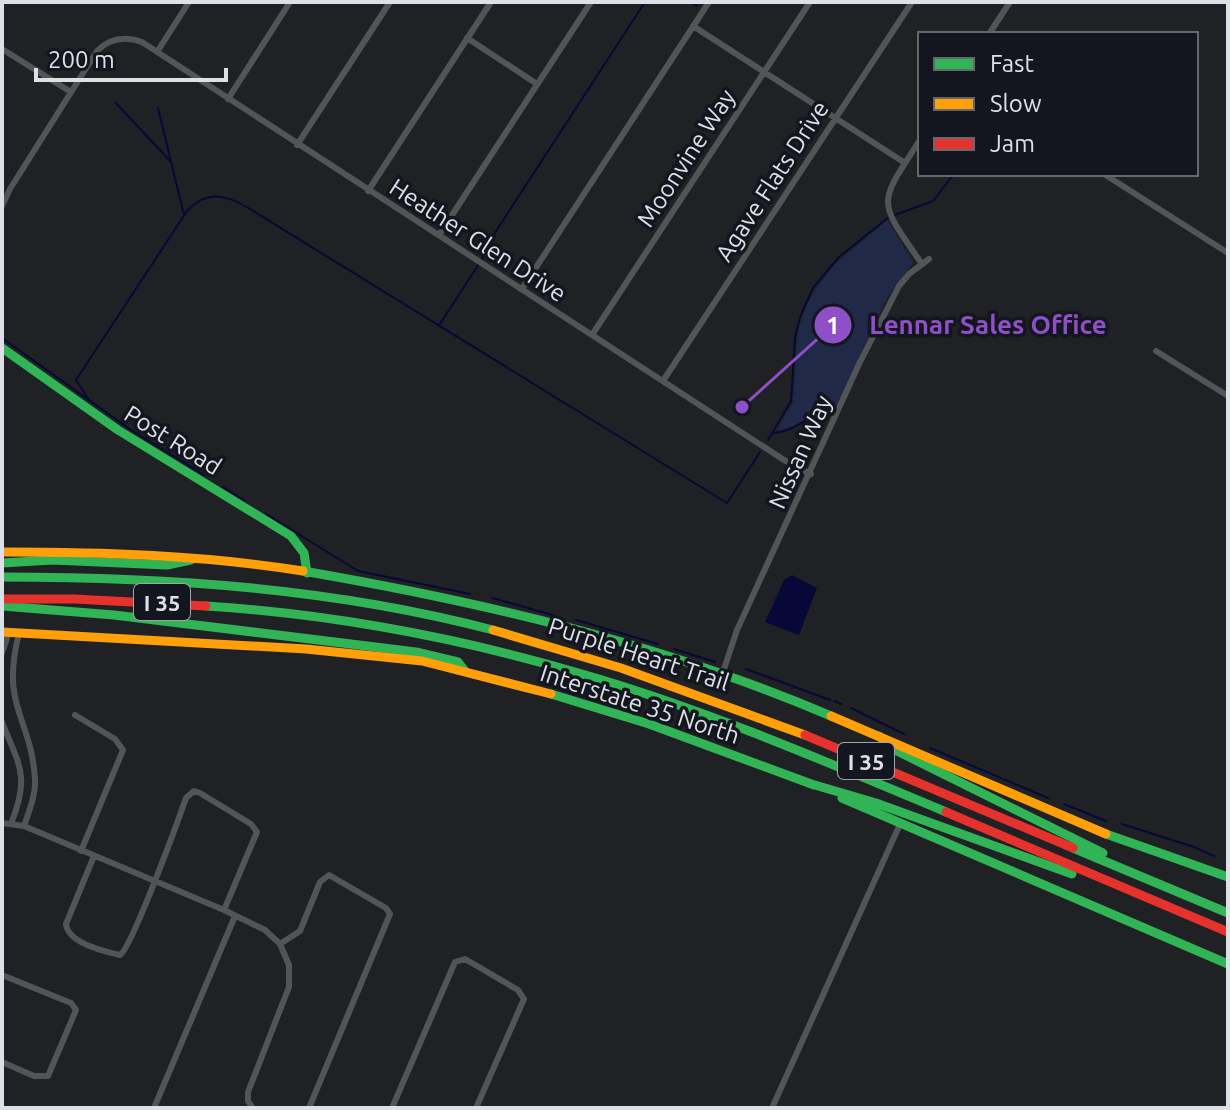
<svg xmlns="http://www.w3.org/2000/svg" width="1230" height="1110" viewBox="0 0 1230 1110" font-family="Ubuntu,sans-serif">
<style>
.green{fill:#212948}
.water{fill:#070837}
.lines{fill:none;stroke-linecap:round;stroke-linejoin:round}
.stream{stroke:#070837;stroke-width:2}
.street{stroke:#535458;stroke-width:6}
.fast{stroke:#30b455;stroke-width:9}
.slow{stroke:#ff9f0a;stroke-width:9}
.jam{stroke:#e5322d;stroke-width:9}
.labels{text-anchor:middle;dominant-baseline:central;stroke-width:7;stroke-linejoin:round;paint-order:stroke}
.shield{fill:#13161f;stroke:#a0a3aa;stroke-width:2}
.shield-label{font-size:22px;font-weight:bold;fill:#dde0e6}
.street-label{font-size:24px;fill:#dde0e6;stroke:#13161f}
.leader{fill:none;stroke:#8f50c7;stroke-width:3}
.callout-dot{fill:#8f50c7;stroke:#13161f;stroke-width:3}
.mark-label{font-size:24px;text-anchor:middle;font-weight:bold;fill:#fff}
.callout-label{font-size:26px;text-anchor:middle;font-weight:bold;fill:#8f50c7;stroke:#13161f;stroke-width:7;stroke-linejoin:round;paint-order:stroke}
</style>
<rect width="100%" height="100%" fill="#202125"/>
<!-- green -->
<path class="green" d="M 887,220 L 913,262 L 886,299 L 834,411 C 810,411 799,429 777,430 L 793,403 L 798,331 L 808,302 L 831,268 Z"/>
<!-- water -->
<path class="water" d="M 792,575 L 817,588 L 799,635 L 765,622 L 784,580 Z"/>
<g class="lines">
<!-- stream -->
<path class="stream" d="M 691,2 L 697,6
M 116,103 L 170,161
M 158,108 L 184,215
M 895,215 L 933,201 L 954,174
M 440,324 L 484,256 L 487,245 L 645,2
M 2,338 L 131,430 L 204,475
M 89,400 L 76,380 L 187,211 C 205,191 224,194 245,206 L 727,503 L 760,452
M 774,433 C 795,432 809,413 829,414
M 768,440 L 791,401 L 795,338 L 800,317 L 813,288 L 839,257 L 889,217
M 223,487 L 245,501
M 266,514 L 358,571 L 470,594
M 492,598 L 553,615
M 576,620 L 658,644
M 674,649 L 715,662
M 746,669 L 830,700
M 834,701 L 841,704
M 851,708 L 904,734
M 930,748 L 1048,798
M 1064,804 L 1106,821
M 1122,824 L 1194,847 L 1214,856"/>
<!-- street -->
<path class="street" d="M 693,26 L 905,163
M 989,34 L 1010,2
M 467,38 L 537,84
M 2,49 L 71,92
M 157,52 L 189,2
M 228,99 L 290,2
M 920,140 C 877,206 877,199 922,264
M 297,145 L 390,2
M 1104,174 L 1228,253
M 368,191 L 491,2
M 2,206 L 10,189 L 97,51 C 110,38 125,36 142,42 L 784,460 L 811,474
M 439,235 L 591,2
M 522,289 L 709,2
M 592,335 L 810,2
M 1156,351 L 1228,396
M 663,381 L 912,2
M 19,633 C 0,708 31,716 35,779 C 36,795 29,811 24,826
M 2,653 L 9,632
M 723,672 L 737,630 L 860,362 L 899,286 L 909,274 L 929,259
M 75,715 L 115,739 L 123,750 L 81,851
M 2,722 C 20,767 30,776 11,824
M 2,823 L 24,826 L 224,910 L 265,930 L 280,944 L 289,965 L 289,987 L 248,1092 L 248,1101 L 253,1108
M 94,856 L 66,924 C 68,943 103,951 120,955 C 132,947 178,821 186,798 L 194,791 L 200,793 L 251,824 L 257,832 L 224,910
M 280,944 L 300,931 L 320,882 L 329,875 L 386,908 L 390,914 L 309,1108
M 2,975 L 71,1003 L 76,1010 L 48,1076 L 34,1076 L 2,1062
M 154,1108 L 235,916
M 392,1108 L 455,962 L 465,959 L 518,990 L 524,999 L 476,1108
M 772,1108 L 901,822"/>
<!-- fast -->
<path class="fast" d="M 2,348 L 118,430 L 291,536 L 304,553 L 307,573
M 2,563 L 53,560 L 167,565 L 191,560
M 303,571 C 482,602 663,644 831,716
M 2,577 C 167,577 333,588 493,630
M 2,606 L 114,615 L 416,652 L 458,662 L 465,671
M 206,606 C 333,614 460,638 582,674 C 707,710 827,762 946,812
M 551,694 L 649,724 L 814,785
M 879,736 L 893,749 L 1103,853
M 808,783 L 876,803 L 1072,874
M 842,798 L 1228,964
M 1106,834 L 1228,877
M 1073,848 L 1228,913"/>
<!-- slow -->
<path class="slow" d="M 2,552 C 103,552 203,555 303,571
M 493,630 L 621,668 L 805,735
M 2,632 L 306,649 L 422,661 L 551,694
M 831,716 L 1106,834"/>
<!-- jam -->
<path class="jam" d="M 2,599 L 75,599 L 206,606
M 805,735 L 1073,848
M 946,812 L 1228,932"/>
</g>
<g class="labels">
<!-- shield labels -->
<g class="shield">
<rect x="134" y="584" width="56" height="36" rx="6"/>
<rect x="838" y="743" width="56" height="36" rx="6"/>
</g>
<g class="shield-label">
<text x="162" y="602">I 35</text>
<text x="866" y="761">I 35</text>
</g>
<!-- street labels -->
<g class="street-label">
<text transform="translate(686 158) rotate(-57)">Moonvine Way</text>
<text transform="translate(772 181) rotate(-57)">Agave Flats Drive</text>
<text transform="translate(478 240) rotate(33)">Heather Glen Drive</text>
<text transform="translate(173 440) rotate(32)">Post Road</text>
<text transform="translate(800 452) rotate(-66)">Nissan Way</text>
<text transform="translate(639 654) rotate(18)">Purple Heart Trail</text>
<text transform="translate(640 704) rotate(18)">Interstate 35 North</text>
</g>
</g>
<!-- callouts -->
<path class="leader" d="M742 407L833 325"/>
<g class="callout-dot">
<circle cx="742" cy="407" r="8"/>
<circle cx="833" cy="325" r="20"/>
</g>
<g class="mark-label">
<text x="833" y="334">1</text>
</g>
<g class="callout-label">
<text x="988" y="334">Lennar Sales Office</text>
</g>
<!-- border -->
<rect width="1230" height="1110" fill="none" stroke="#dde0e6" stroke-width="8"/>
<!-- legend -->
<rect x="918" y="32" width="280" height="144" fill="#13161f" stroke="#64676f" stroke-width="2"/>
<rect x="934" y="58" width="40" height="12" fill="#30b455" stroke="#64676f" stroke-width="2"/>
<text x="990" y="72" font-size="24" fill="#dde0e6">Fast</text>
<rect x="934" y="98" width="40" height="12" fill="#ff9f0a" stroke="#64676f" stroke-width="2"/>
<text x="990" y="112" font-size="24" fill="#dde0e6">Slow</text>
<rect x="934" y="138" width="40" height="12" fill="#e5322d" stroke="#64676f" stroke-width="2"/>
<text x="990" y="152" font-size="24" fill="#dde0e6">Jam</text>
<!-- scale -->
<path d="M36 68v12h190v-12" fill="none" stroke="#dde0e6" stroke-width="4"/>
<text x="48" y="68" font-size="24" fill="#dde0e6" stroke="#13161f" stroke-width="6" paint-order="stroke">200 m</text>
</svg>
